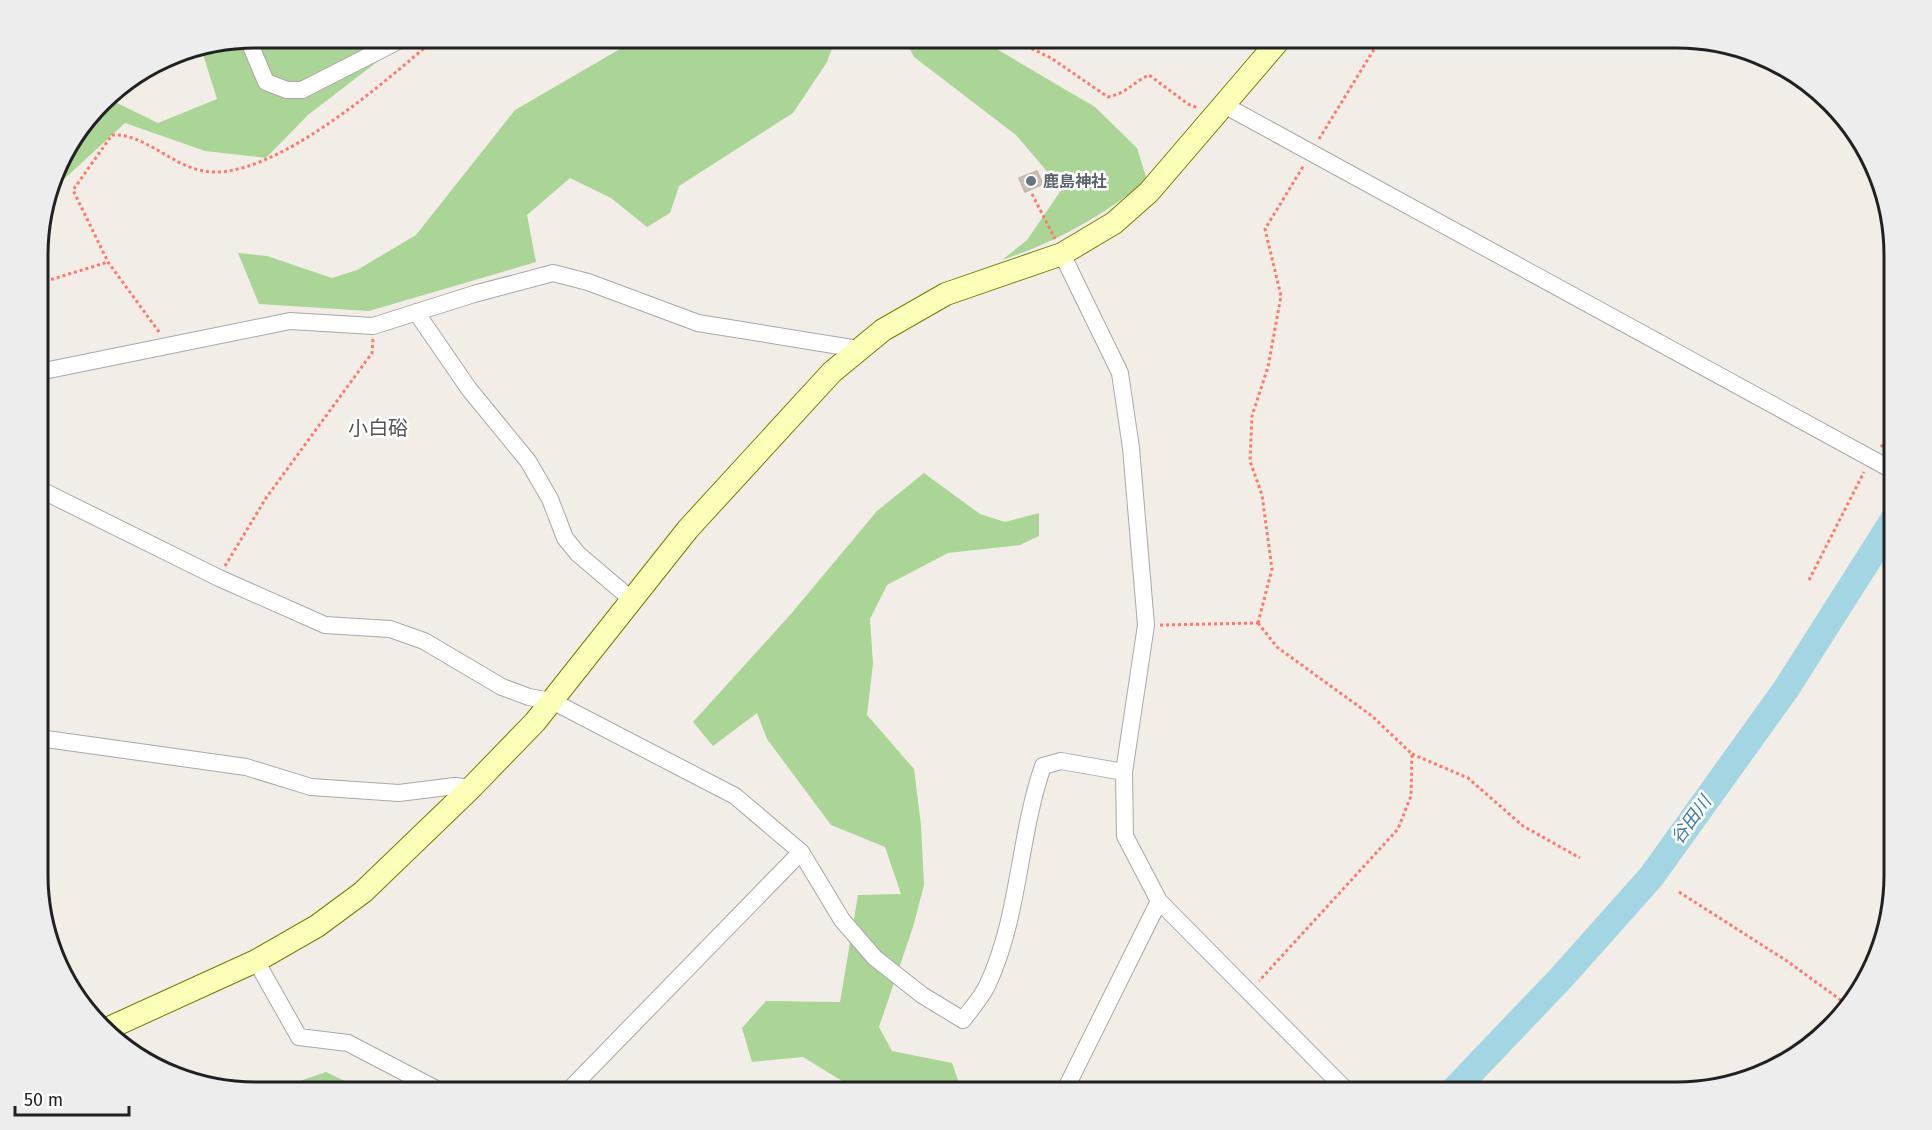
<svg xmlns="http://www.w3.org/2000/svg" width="1932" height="1130" viewBox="0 0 1932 1130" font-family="'Fira Sans','Noto Sans JP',sans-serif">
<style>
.forest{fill:#aad597}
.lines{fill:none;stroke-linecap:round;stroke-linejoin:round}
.river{stroke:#a3d5e3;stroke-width:27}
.building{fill:#cac0b9;stroke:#c5b4a7;stroke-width:1.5}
.street-casing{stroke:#a8a8a8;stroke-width:18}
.secondary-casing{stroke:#727f00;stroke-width:24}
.path{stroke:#ff796a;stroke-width:3;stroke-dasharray:3 3;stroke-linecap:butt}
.street{stroke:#fff;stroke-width:16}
.secondary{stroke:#fcffb7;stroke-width:22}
.worship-dot{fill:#6b7280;stroke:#fff;stroke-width:2}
.labels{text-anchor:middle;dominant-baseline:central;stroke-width:5;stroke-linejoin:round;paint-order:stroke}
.worship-label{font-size:16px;font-weight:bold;fill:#5b616d;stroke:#fff;text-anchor:start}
.water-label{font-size:18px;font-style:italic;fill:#407ab2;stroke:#fff}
.quarter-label{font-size:20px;fill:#545454;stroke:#fff}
.rim{fill:none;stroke:#212121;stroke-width:3}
</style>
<rect width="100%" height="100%" fill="#f2eee7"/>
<!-- forest -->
<path class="forest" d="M 255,38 L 408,38 L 308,115 L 266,158 L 205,151 L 125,123 L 50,192 L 60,158 L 108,96 L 109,99 L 158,123 L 217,99 L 201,48 Z
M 639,38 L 836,38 L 827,62 L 793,113 L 679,186 L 670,213 L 647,227 L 611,198 L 570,178 L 527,215 L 536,262 L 369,311 L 259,304 L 238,253 L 267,256 L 332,278 L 357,270 L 416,235 L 515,110 Z
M 904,38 L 978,38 L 1095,107 L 1137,148 L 1147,180 C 1103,216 1056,242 1002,260 L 1027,240 L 1062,189 L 1016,135 L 914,57 Z
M 924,473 L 980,514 L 1005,522 L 1039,513 L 1039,536 L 1020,545 L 948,553 L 887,585 L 870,619 L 873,664 L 867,715 L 914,769 L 921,825 L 924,885 L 913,927 L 879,1027 L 892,1051 L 952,1063 L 960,1086 L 903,1082 L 900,1092 L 860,1092 L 803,1057 L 752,1062 L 742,1028 L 766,1001 L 840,1002 L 858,895 L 901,894 L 885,847 L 831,825 L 767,739 L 757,713 L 713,746 L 693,722 L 790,615 L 877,511 Z
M 326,1072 L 345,1081 L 347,1092 L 248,1091 L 285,1086 Z"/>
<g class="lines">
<!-- river -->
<path class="river" d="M 1452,1092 L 1561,978 L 1651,877 L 1786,689 L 1894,519"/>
</g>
<!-- building -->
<path class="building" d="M 1037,171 L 1043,184 L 1025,192 L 1019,178 Z"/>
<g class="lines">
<defs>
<path id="street" d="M 248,39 L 266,82 L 287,90 L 302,90 L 404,38
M 1224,105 L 1894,471
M 1062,254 L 1120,373 L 1131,448 L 1146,625 L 1124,772 L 1125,836 L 1159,901 L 1348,1092
M 416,312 L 469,389 L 528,461 L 550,499 L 565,538 L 578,554 L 631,599
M 39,372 L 290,321 L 373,326 L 474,294 L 553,273 L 588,282 L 698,323 L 858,349
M 39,489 L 219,578 L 325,625 L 390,629 L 424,641 L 502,687 L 529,697 L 552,701 L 735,796 L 801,852 L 842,920 L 875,958 L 922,995 L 963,1020 C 971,1009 981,998 987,986 C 1020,916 1018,838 1043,766 L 1061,761 L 1124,772
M 39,738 L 246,767 L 311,787 L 399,793 L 455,786 L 471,788
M 256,961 L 299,1037 L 348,1043 L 442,1092
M 567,1092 L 801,852
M 1064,1092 L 1159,901"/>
<path id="secondary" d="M 109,1028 L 256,961 L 317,926 L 363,892 L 471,788 L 535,722 L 688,529 L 832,372 L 883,330 L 946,294 L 1062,254 L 1114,223 L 1149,192 L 1281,38"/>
</defs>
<!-- street casing -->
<use href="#street" class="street-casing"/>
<!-- secondary casing -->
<use href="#secondary" class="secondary-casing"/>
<!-- path -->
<path class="path" d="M 1010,38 L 1051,58 L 1108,97 C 1127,93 1132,83 1149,75 L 1188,104 L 1198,108
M 1319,139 L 1381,38
M 1032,194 L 1055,239
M 39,280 L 53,279 L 108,262
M 159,332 L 108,262 L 73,190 L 112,135 C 144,133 172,166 204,171 C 271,183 387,80 436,38
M 1881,447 L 1894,432
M 225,566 L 266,498 L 372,353 L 373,339
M 1809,580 L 1864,472
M 1258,623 L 1272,569 L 1262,495 L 1250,461 L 1252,416 L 1268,367 L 1281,296 L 1265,229 L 1304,165
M 1258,623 L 1277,647 L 1372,716 L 1412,754 L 1411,796 L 1398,829 L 1259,981
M 1160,625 L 1258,623
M 1412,754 L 1468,778 L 1523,826 L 1580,858
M 1679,892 L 1787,961 L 1846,1004"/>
<!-- street -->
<use href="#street" class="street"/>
<!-- secondary -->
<use href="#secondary" class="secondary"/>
</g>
<!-- markers -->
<circle class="worship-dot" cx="1031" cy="181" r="6"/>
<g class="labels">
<!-- worship labels -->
<g class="worship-label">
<text x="1043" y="181">鹿島神社</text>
</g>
<!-- water labels -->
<g class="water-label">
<text transform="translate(1691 820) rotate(-54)">谷田川</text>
</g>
<!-- quarter labels -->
<g class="quarter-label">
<text x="378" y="428">小白硲</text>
</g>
</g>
<!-- crop -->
<path d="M0 0H1932V1130H0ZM255 48H1677A207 207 0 0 1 1884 255V875A207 207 0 0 1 1677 1082H255A207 207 0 0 1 48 875V255A207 207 0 0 1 255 48Z" fill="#ededed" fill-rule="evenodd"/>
<path class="rim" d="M255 48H1677A207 207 0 0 1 1884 255V875A207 207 0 0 1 1677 1082H255A207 207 0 0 1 48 875V255A207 207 0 0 1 255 48Z"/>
<!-- scale -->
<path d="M15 1106v9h114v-9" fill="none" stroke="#212121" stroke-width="3"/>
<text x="24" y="1106" font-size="18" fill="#212121" stroke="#ffffff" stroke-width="4.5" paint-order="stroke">50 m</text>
</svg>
